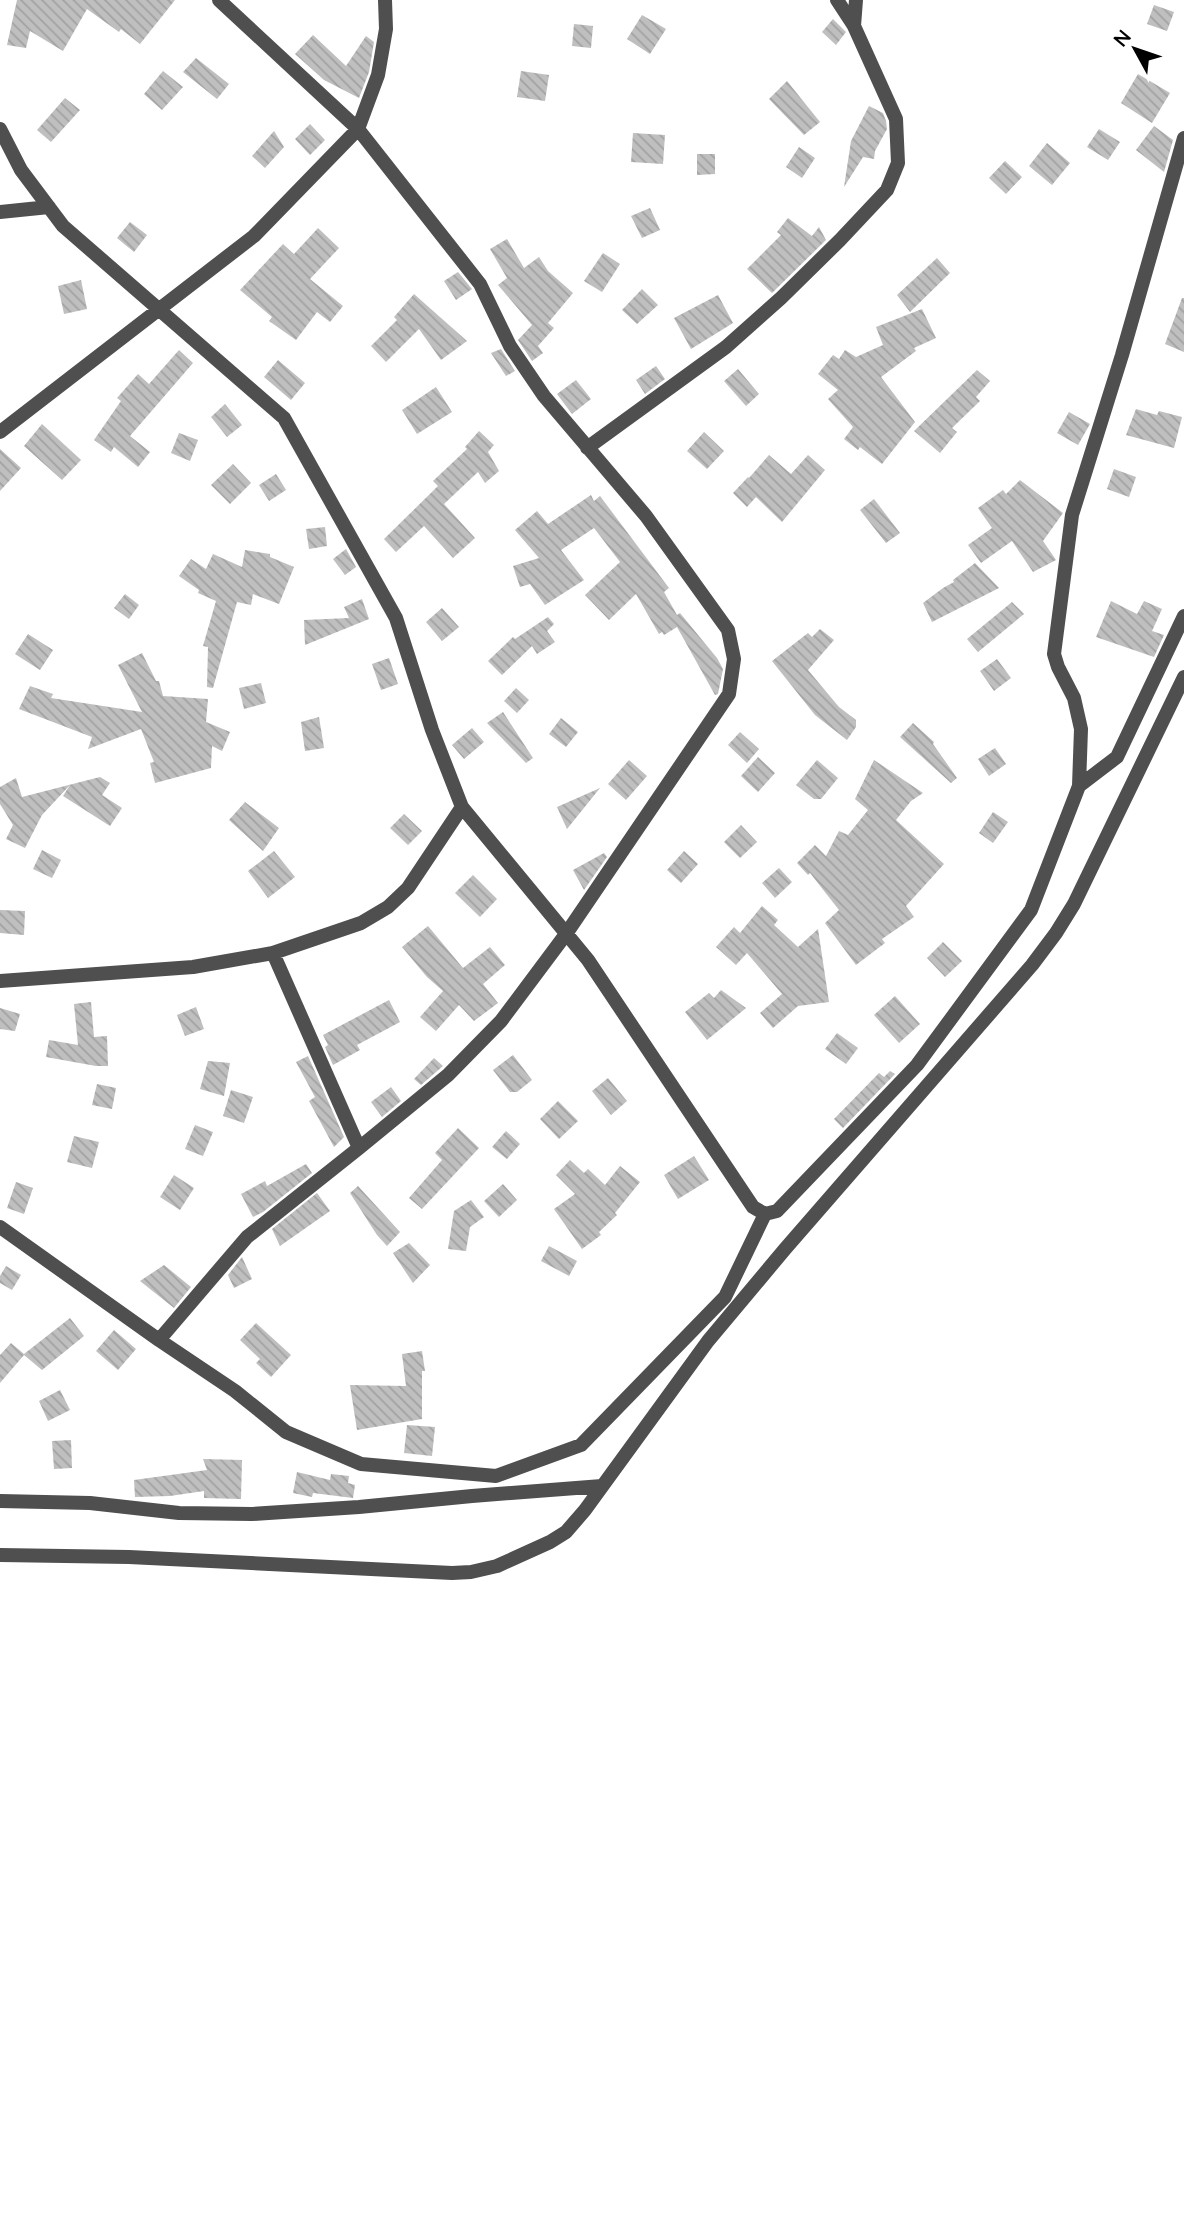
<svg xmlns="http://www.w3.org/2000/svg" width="1184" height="2230" viewBox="0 0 1184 2230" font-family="Lato,sans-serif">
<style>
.building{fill:url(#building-back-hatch)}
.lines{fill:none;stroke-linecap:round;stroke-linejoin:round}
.minor{stroke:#4f4f4f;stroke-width:14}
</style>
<defs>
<pattern id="building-back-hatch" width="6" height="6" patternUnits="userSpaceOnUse" patternTransform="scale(1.75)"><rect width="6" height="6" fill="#bfbfbf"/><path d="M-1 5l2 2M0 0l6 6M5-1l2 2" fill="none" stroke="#a2a2a2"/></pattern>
</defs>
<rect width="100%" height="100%" fill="#fff"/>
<!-- building -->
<path class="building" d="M 17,0 L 175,0 L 140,44 L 121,29 L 119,32 L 87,9 L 63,51 L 30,31 L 26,48 L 7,45 Z
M 1154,5 L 1174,12 L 1167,31 L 1147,24 Z
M 642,15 L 666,29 L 650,54 L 627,39 Z
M 833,19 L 846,32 L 836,45 L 822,32 Z
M 574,24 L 593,26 L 591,48 L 572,46 Z
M 313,35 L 346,66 L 366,36 L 374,42 L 369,72 L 359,98 L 324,80 L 295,54 Z
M 196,58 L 229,84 L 217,99 L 183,72 Z
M 163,71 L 183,87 L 162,110 L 144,94 Z
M 521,71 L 549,75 L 545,101 L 517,97 Z
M 1138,74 L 1170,93 L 1152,123 L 1121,103 Z
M 787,81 L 820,122 L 804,135 L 769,99 Z
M 65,98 L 80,110 L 51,142 L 37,130 Z
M 869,106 L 883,113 L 886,121 L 887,129 L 875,151 L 874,159 L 863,157 L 844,187 L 851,141 Z
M 310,124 L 325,140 L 310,155 L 295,139 Z
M 1154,126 L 1173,140 L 1164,172 L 1136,150 Z
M 1099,129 L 1120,142 L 1108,160 L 1087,147 Z
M 274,131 L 284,147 L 265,168 L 252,156 Z
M 633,133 L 665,135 L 663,164 L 631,162 Z
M 1047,143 L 1070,163 L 1052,185 L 1029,166 Z
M 799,147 L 815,158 L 802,178 L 786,167 Z
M 697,154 L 715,154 L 715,174 L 697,175 Z
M 1005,161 L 1022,177 L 1006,194 L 989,178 Z
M 650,208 L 660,230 L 642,238 L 631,216 Z
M 788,218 L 812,236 L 819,227 L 826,240 L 772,293 L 747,269 L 781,235 L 777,232 Z
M 130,222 L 147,235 L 134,252 L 117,238 Z
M 318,228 L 339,248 L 310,279 L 343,306 L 330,322 L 317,312 L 296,340 L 269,321 L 272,317 L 240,290 L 283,244 L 294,254 Z
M 507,239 L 524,268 L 539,257 L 548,271 L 573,293 L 548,323 L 554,328 L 538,346 L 543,353 L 532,361 L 518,340 L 532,325 L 498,285 L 507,278 L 490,249 Z
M 603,253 L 620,264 L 602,292 L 584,281 Z
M 937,258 L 950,273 L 910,312 L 897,295 Z
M 458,272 L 472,289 L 456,300 L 444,281 Z
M 81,280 L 87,309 L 64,314 L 58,286 Z
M 642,289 L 658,305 L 637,324 L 622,310 Z
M 414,294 L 467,341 L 441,360 L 419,329 L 386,362 L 371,346 L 397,320 L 394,317 Z
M 718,295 L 733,323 L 691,349 L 674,318 Z
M 1182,298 L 1184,298 L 1184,352 L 1165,344 Z
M 922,309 L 936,338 L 914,348 L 916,351 L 881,377 L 915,422 L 882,464 L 860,447 L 858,450 L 844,439 L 853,427 L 828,399 L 838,390 L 818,374 L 833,355 L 839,359 L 845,350 L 856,357 L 883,345 L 876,327 Z
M 501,349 L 515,371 L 506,376 L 491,353 Z
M 179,350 L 193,363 L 130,436 L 150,452 L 138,467 L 114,447 L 111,452 L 94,440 L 121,401 L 117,398 L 138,374 L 149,384 Z
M 278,360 L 305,383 L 291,400 L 264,377 Z
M 656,366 L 665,379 L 645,394 L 636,380 Z
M 738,369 L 759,394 L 746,406 L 724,381 Z
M 977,370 L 990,381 L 976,397 L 980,401 L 952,428 L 957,432 L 940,453 L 914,431 Z
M 576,380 L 591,399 L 572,414 L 557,394 Z
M 436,387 L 452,412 L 417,434 L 402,410 Z
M 225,404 L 242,425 L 227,437 L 211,417 Z
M 1136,409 L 1157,415 L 1159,411 L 1182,417 L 1174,448 L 1126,435 Z
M 1069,412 L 1090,424 L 1078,445 L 1057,433 Z
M 42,424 L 81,460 L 62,480 L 24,446 Z
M 479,431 L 494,445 L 488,452 L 499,471 L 485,483 L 478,472 L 444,504 L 475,538 L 453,558 L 424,526 L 396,552 L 384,539 L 438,486 L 433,481 L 467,449 L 465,447 Z
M 704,432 L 724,451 L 707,469 L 687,451 Z
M 179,433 L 198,440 L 190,461 L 171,453 Z
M 0,449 L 21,468 L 0,491 Z
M 769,455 L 791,474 L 808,455 L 825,470 L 782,522 L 756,497 L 747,507 L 733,493 L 748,477 L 749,478 Z
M 233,464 L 251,483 L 230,504 L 211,485 Z
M 1114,469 L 1136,477 L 1129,497 L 1107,489 Z
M 276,474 L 286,490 L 269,501 L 259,485 Z
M 1020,480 L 1063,513 L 1043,541 L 1056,560 L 1033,572 L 1012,541 L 981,563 L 968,545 L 992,528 L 978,508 L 1003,490 L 1006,494 Z
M 591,495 L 594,501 L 600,496 L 669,588 L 664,592 L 677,615 L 680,613 L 717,658 L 723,669 L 718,694 L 715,695 L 677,627 L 664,635 L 662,632 L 659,634 L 636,594 L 609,620 L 585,595 L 620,562 L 594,528 L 561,550 L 584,580 L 545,605 L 530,584 L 520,587 L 513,566 L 539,558 L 515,530 L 537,511 L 548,524 Z
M 874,499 L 900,533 L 886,543 L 860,510 Z
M 325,527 L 327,546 L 309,549 L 306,529 Z
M 346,549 L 356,567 L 345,575 L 333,559 Z
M 245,550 L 270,554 L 270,557 L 294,567 L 279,604 L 253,594 L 251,605 L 237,602 L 213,688 L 207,687 L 208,647 L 203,646 L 216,601 L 198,593 L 199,590 L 179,576 L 191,559 L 206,569 L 213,554 L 242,567 Z
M 975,563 L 999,588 L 932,622 L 923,603 L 943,588 L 954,582 L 953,580 Z
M 125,594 L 139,605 L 129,619 L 114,608 Z
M 362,599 L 369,619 L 305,645 L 304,620 L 349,618 L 344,607 Z
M 1111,601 L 1137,614 L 1144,601 L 1162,609 L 1152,631 L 1164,635 L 1154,657 L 1096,637 Z
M 1012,602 L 1024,614 L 978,652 L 967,639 Z
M 442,608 L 459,627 L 442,641 L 426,622 Z
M 548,617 L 554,624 L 547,631 L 555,642 L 537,654 L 532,646 L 502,675 L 488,661 L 513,637 L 515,639 Z
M 820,629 L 834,640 L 808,670 L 839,707 L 856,720 L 856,727 L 847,740 L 815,715 L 772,661 L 808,633 L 812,637 Z
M 28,634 L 53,650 L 40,670 L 15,654 Z
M 142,653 L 156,681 L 159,681 L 163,696 L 208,699 L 206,722 L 230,732 L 222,751 L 212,746 L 211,768 L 155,783 L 150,763 L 154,762 L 141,729 L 88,749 L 92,737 L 19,709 L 30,686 L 53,694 L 51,698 L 142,712 L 118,665 Z
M 389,658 L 398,684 L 381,690 L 372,664 Z
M 997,659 L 1011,678 L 994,691 L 980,671 Z
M 261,683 L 266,703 L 244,709 L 239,688 Z
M 516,688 L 529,700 L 517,713 L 504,701 Z
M 503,712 L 533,758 L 526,763 L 487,723 Z
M 319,717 L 324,748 L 305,751 L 301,722 Z
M 561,718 L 578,732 L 566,747 L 549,734 Z
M 913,723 L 934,742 L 933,744 L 957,778 L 951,783 L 900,737 Z
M 472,728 L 484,742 L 464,759 L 452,745 Z
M 740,732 L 759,749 L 747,763 L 728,745 Z
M 995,748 L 1006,764 L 989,776 L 978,759 Z
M 758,757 L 775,773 L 758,792 L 741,776 Z
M 629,760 L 647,776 L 626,800 L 608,784 Z
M 817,760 L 838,778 L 821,799 L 814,799 L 796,785 Z
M 874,760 L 923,793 L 911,801 L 896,820 L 944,864 L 906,906 L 914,917 L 882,939 L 885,943 L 856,965 L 825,923 L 839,910 L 810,873 L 808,875 L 797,863 L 815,845 L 826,856 L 839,831 L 848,835 L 868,810 L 855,799 Z
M 100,777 L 110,783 L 102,795 L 122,808 L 110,826 L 63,796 L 70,785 L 42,815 L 25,848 L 6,839 L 13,825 L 0,804 L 0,787 L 16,778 L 22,797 Z
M 600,788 L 567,829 L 557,807 Z
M 245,802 L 279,828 L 263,851 L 229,820 Z
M 993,812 L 1008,822 L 993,843 L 979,833 Z
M 404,814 L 422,831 L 408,845 L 390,828 Z
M 741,825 L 757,842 L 740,858 L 724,842 Z
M 42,850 L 61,860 L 52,878 L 33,869 Z
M 274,851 L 295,877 L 268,898 L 248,871 Z
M 684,851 L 698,864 L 681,883 L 667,870 Z
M 604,853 L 607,857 L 584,890 L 573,870 Z
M 779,868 L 792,882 L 775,898 L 762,883 Z
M 473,875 L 497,899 L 480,917 L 455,893 Z
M 762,906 L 778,920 L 774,925 L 798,947 L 818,929 L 829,1002 L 798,1006 L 773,1028 L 760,1013 L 782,994 L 747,953 L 736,965 L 716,947 L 734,927 L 740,933 Z
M 0,910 L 25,911 L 24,935 L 0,933 Z
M 428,926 L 463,968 L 490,947 L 505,965 L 483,984 L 498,1003 L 474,1021 L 459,1005 L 436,1031 L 420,1017 L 443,991 L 427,977 L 402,947 Z
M 943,942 L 962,961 L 945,977 L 927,958 Z
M 721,990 L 746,1008 L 707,1040 L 685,1012 L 709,993 L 714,998 Z
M 895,996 L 920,1024 L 899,1043 L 874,1015 Z
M 389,1000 L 400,1022 L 357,1045 L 360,1050 L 333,1065 L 325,1047 L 328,1045 L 323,1035 Z
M 91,1002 L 94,1037 L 107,1036 L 108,1066 L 96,1066 L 46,1057 L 49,1040 L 78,1045 L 74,1004 Z
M 196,1007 L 204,1029 L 185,1036 L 177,1015 Z
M 0,1008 L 20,1014 L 15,1031 L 0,1029 Z
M 837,1033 L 858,1048 L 846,1064 L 825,1049 Z
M 513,1055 L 532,1080 L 517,1092 L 510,1092 L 493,1070 Z
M 308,1056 L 344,1137 L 334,1147 L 309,1101 L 315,1097 L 296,1062 Z
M 434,1058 L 443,1066 L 421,1085 L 414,1079 Z
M 208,1061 L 230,1063 L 224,1096 L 200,1089 Z
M 890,1071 L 895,1074 L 843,1128 L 834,1119 L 879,1073 L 884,1077 Z
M 608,1078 L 627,1101 L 611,1115 L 592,1091 Z
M 97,1084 L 116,1088 L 112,1109 L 92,1105 Z
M 391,1087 L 401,1101 L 382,1117 L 371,1102 Z
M 231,1090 L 253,1097 L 244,1123 L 223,1116 Z
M 558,1101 L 578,1121 L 559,1139 L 540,1119 Z
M 195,1125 L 213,1132 L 203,1156 L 185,1149 Z
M 458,1128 L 479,1148 L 422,1209 L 409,1198 L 442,1160 L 435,1153 Z
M 506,1131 L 520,1144 L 507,1159 L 492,1147 Z
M 74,1136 L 99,1142 L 92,1168 L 67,1162 Z
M 694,1156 L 709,1180 L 678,1199 L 664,1175 Z
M 570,1160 L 584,1173 L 588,1169 L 605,1185 L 620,1166 L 640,1182 L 615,1213 L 617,1215 L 599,1232 L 601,1235 L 582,1249 L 554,1209 L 575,1194 L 556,1175 Z
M 306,1164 L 312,1173 L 263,1212 L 253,1217 L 241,1194 L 265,1181 L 267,1186 Z
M 174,1175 L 194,1188 L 180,1210 L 160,1197 Z
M 16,1182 L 33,1188 L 24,1214 L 7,1208 Z
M 503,1184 L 517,1200 L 499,1217 L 484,1201 Z
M 358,1186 L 400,1232 L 387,1246 L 377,1235 L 350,1193 Z
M 317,1193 L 330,1211 L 280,1246 L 272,1229 Z
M 471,1200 L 484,1217 L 470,1227 L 466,1251 L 448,1249 L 454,1211 Z
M 409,1243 L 430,1265 L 413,1283 L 393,1253 Z
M 549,1246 L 577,1261 L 569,1276 L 541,1261 Z
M 242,1257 L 252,1279 L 234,1288 L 228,1275 Z
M 164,1265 L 191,1287 L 174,1308 L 140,1281 Z
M 6,1266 L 21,1275 L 12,1290 L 0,1283 L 0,1276 Z
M 70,1318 L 84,1336 L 42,1370 L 24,1355 L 0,1383 L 0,1355 L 11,1343 L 24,1354 Z
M 256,1323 L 291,1355 L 271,1377 L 256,1363 L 260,1359 L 240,1340 Z
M 114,1330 L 136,1349 L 118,1370 L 96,1351 Z
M 422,1351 L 425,1371 L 422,1371 L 422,1419 L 357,1430 L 350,1385 L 406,1386 L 402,1354 Z
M 60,1390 L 70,1410 L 48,1421 L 39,1401 Z
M 407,1425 L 435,1427 L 432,1456 L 404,1453 Z
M 71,1440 L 72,1468 L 54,1469 L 52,1441 Z
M 203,1459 L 242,1460 L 241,1499 L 204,1498 L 204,1491 L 170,1496 L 135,1497 L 134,1480 L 207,1470 Z
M 297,1472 L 330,1480 L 331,1474 L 349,1476 L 348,1483 L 355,1485 L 353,1498 L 313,1493 L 312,1497 L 293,1493 Z"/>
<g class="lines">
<!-- minor -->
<path class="minor" d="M 854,26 L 856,0
M 0,129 L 21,170 L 63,226 L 284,418 L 396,618 L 432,730 L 462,807 L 588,960 L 753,1207 L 765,1214 L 777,1211 L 917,1065 L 1031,910 L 1079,786 L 1081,729 L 1074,698 L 1058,667 L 1054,654 L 1072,515 L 1122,355 L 1184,138
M 0,212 L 49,207
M 0,432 L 254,236 L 358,129 L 378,75 L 386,29 L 385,0
M 587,448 L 726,347 L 781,298 L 840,240 L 887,190 L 898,163 L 896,119 L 854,26 L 837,0
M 1079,786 L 1117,757 L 1184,616
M 273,953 L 359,1148
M 0,981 L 193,967 L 273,953 L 361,923 L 388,907 L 408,888 L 462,807
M 0,1227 L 159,1340 L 235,1391 L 286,1432 L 361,1464 L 496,1476 L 581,1445 L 725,1297 L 765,1214
M 159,1340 L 247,1237 L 359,1148 L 448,1075 L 501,1021 L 566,934 L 729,694 L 734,659 L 728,630 L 646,516 L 544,396 L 510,346 L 480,284 L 358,129 L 219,0
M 0,1501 L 90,1503 L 179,1513 L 252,1514 L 359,1507 L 472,1496 L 602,1486
M 0,1555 L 129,1557 L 452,1573 L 471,1572 L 497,1566 L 550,1542 L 566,1532 L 585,1510 L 708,1341 L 785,1249 L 1032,965 L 1056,933 L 1074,904 L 1184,677"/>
</g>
<!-- north arrow -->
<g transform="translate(1135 49) rotate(310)" stroke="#ffffff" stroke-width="5" paint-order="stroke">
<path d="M0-5L12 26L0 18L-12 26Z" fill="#000000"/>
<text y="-10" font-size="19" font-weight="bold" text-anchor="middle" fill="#000000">N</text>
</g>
</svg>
